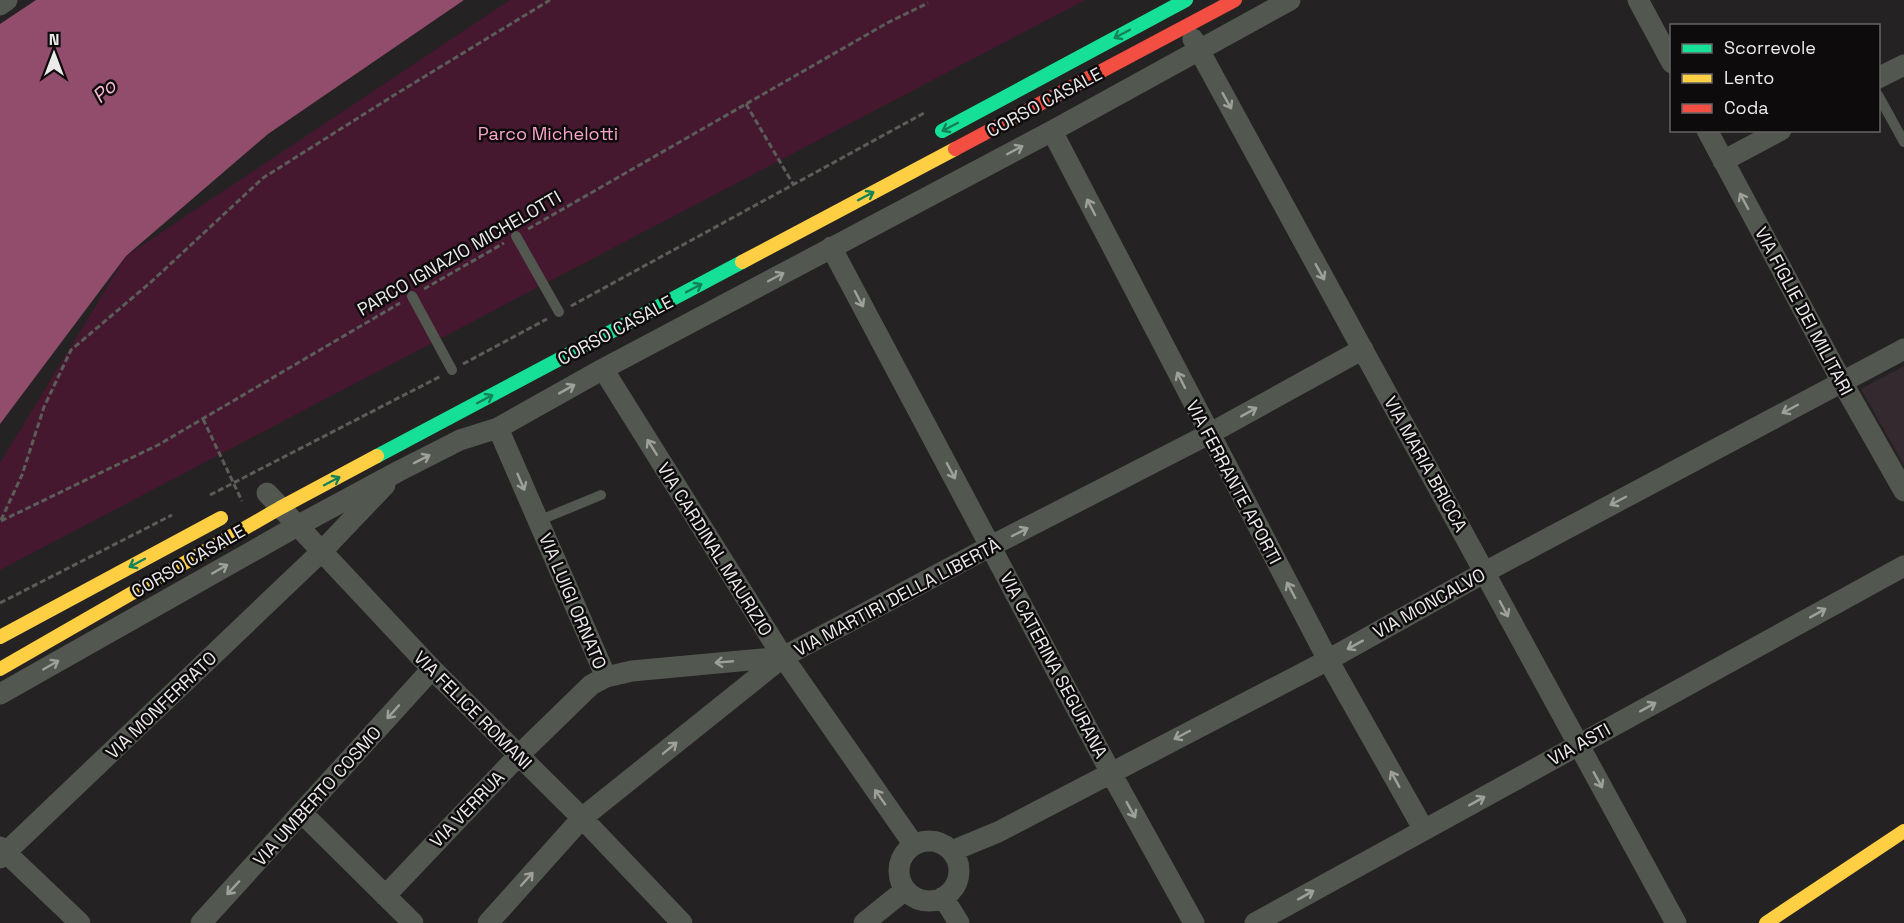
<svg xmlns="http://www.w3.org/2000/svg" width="1904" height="923" viewBox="0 0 1904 923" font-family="'Space Grotesk',sans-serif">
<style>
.built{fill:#33292e}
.green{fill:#45182f}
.water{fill:#924c6c}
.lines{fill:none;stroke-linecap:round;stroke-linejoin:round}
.path{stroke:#5b5d59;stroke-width:3;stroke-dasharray:6 3;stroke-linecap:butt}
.lane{stroke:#52584f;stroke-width:10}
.street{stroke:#52584f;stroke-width:21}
.fast{stroke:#16e098;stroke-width:14}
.slow{stroke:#ffcf43;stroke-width:14}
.jam{stroke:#f24e42;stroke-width:14}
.oneway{stroke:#128059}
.oneway2{stroke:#9fa09c}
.labels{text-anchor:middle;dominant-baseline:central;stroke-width:5;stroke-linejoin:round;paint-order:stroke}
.street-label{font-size:18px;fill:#ece9ea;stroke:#0d0b0c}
.park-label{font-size:18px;fill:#fba4c9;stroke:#0d0b0c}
.water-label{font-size:20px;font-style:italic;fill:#fab8d3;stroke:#0d0b0c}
</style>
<rect width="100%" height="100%" fill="#252223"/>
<!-- built -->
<path class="built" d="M 1904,366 L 1904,465 L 1861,389 Z"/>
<!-- green -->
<path class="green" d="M 510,0 L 1085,0 L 0,570 L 0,463 L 126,256 Z"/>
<!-- water -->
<path class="water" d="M 36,0 L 464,0 L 268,134 L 126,256 L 0,424 L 0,24 Z"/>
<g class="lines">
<!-- path -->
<path class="path" d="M 746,104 L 793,184
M 528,229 L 889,22 L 928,3
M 424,289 L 504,243
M 571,306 L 926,112
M 463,364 L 547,319
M 203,419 L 242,501
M 210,495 L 441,376
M 1,520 L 22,475 L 44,407 L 71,350 L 151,282 L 263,178 L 396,94 L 550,0
M 1,521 L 158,445 L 400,303
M 0,603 L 172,515"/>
<!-- lane -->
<path class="lane" d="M 1878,95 L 1904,142
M 516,236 L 559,312
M 412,296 L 452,370
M 538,521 L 601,495"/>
<!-- street -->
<path class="street" d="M 1638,0 L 1672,63
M 0,5 L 7,0
M 1193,39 L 1676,923
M 1878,78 L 1904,65
M 1707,130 L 1842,382 L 1904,491
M 1052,131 L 1328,660 L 1424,830
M 1723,161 L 1781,130
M 831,247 L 1111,773 L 1194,923
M 603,369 L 783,657 L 914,845
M 498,428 L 606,677
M 267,493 L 432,669 L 582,818 L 682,923
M 0,694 L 297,526 L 399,471 L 460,440 L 498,428 L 603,369 L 1052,131 L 1290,0
M 302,813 L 413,923
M899 871a30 30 0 1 1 60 0a30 30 0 1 1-60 0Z
M 0,847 L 80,923
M 952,851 L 998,832 L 1328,660 L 1485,572 L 1904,349
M 0,858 L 322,551 L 385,485
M 385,896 L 518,756 L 591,685 L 606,677 L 632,671 L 783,657
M 943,897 L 959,923
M 201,923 L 432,669
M 488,923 L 582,818 L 783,657 L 991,546 L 1209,434 L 1363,349
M 864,923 L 905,890
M 1255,923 L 1904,566"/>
<!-- fast -->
<path class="fast" d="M 942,131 L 1186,0
M 377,456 L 742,262"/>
<!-- slow -->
<path class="slow" d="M 742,262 L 955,149
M 0,637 L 221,518
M 0,669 L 280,508 L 377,456
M 1766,923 L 1904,831"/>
<!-- jam -->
<path class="jam" d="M 955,149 L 1235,0"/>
</g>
<!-- one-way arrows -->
<defs><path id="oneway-shaft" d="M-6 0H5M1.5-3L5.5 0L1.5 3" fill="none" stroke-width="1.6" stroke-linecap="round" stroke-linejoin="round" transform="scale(1.5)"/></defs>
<g class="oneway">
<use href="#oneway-shaft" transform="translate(1122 34) rotate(152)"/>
<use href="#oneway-shaft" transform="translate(950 127) rotate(152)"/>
<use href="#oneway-shaft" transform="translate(866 196) rotate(-28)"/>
<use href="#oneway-shaft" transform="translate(694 288) rotate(-28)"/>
<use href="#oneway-shaft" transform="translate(485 399) rotate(-28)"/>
<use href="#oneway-shaft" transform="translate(332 481) rotate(-28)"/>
<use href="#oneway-shaft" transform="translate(137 563) rotate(152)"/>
</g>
<g class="oneway2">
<use href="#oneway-shaft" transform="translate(1227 101) rotate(61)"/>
<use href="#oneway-shaft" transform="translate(1015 150) rotate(-28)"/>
<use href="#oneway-shaft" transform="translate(1744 201) rotate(-118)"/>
<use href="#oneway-shaft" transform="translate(1091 207) rotate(-117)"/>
<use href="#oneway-shaft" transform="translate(1320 272) rotate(61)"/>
<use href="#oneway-shaft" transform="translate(776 277) rotate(-28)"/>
<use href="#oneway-shaft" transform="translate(859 299) rotate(62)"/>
<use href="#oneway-shaft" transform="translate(1181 380) rotate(-117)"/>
<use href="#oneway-shaft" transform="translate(567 389) rotate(-29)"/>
<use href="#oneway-shaft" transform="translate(1790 409) rotate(152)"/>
<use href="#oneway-shaft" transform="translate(1249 412) rotate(-29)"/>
<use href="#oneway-shaft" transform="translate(652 447) rotate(-122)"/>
<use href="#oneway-shaft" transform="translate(422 459) rotate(-27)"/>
<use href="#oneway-shaft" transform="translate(951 471) rotate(62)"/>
<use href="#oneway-shaft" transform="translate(521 482) rotate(67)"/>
<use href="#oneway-shaft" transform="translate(1618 501) rotate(152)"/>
<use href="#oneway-shaft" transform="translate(1020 532) rotate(-27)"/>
<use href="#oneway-shaft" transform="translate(220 569) rotate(-30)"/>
<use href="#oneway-shaft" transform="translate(1291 590) rotate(-118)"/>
<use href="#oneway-shaft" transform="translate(1504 609) rotate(62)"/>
<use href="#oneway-shaft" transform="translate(1818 613) rotate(-29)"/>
<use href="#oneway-shaft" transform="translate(1355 645) rotate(151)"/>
<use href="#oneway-shaft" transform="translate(724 662) rotate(175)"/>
<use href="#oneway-shaft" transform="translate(51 665) rotate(-30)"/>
<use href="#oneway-shaft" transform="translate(1648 707) rotate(-29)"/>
<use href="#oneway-shaft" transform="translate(393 712) rotate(132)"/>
<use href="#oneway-shaft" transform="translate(1182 735) rotate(152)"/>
<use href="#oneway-shaft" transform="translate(670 748) rotate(-39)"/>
<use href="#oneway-shaft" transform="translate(1395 779) rotate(-119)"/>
<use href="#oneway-shaft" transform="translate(1598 780) rotate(61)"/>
<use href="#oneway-shaft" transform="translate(880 797) rotate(-125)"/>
<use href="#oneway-shaft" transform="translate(1477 801) rotate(-29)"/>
<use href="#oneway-shaft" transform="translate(1131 810) rotate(61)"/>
<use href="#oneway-shaft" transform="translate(527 879) rotate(-48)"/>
<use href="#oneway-shaft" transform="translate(233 888) rotate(133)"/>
<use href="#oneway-shaft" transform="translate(1306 895) rotate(-29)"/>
</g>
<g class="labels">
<!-- street labels -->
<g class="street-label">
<text transform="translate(1044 102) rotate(-28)">CORSO CASALE</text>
<text transform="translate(459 253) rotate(-30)">PARCO IGNAZIO MICHELOTTI</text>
<text transform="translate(1804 311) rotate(62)">VIA FIGLIE DEI MILITARI</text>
<text transform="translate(615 330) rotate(-28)">CORSO CASALE</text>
<text transform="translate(1426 464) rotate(61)">VIA MARIA BRICCA</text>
<text transform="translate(1234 482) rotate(62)">VIA FERRANTE APORTI</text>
<text transform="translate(715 549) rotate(58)">VIA CARDINAL MAURIZIO</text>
<text transform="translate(188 561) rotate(-30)">CORSO CASALE</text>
<text transform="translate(897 597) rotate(-28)">VIA MARTIRI DELLA LIBERTÀ</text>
<text transform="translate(573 601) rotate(67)">VIA LUIGI ORNATO</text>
<text transform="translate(1429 603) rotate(-29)">VIA MONCALVO</text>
<text transform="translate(1054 665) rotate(62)">VIA CATERINA SEGURANA</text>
<text transform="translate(161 705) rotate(-44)">VIA MONFERRATO</text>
<text transform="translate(473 710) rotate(45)">VIA FELICE ROMANI</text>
<text transform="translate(1579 744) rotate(-29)">VIA ASTI</text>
<text transform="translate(317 796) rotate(-48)">VIA UMBERTO COSMO</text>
<text transform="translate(467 809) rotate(-46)">VIA VERRUA</text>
</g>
<!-- park labels -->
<g class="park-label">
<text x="548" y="133">Parco Michelotti</text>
</g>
<!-- water labels -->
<g class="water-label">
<text transform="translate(104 91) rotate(-43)">Po</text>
</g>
</g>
<!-- legend -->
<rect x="1670" y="24" width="210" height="108" fill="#0d0b0c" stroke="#666465" stroke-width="1.5"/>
<rect x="1682" y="44" width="30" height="9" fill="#16e098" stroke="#666465" stroke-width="1.5"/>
<text x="1724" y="54" font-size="18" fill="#ece9ea">Scorrevole</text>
<rect x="1682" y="74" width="30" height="9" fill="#ffcf43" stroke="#666465" stroke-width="1.5"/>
<text x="1724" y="84" font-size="18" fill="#ece9ea">Lento</text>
<rect x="1682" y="104" width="30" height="9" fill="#f24e42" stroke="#666465" stroke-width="1.5"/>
<text x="1724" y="114" font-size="18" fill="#ece9ea">Coda</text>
<!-- north arrow -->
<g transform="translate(54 54)" stroke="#0d0b0c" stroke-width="4.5" paint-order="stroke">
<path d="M0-4.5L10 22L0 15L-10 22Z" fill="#ece9ea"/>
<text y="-9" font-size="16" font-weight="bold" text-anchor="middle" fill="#ece9ea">N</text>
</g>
</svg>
